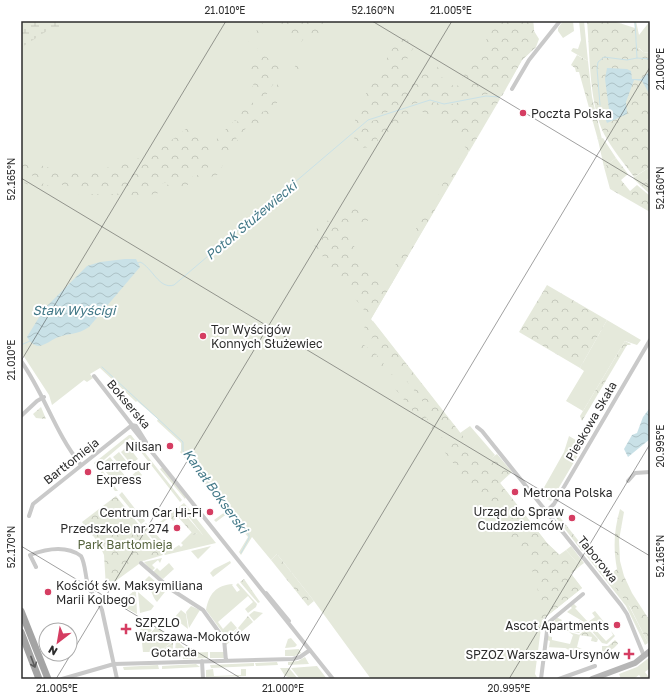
<svg xmlns="http://www.w3.org/2000/svg" width="671" height="700" viewBox="0 0 671 700" font-family="'Golos Text',sans-serif">
<style>
.green{fill:#e5e9db}
.forest{fill:url(#forest-crowns)}
.wetland{fill:url(#wetland-marsh)}
.water{fill:url(#water-waves)}
.lines{fill:none;stroke-linecap:round;stroke-linejoin:round}
.stream{stroke:#c9e1e7;stroke-width:1}
.street{stroke:#c9c9c9;stroke-width:4}
.secondary{stroke:#b6b6b6;stroke-width:6}
.primary{stroke:#a4a4a4;stroke-width:7}
.oneway{stroke:#5c5c5c}
.ticks{fill:none;stroke:#2c2c2c;stroke-width:1;stroke-opacity:0.45}
.poi-dot{fill:#d53d62;stroke:#fff;stroke-width:1.5}
.labels{text-anchor:middle;dominant-baseline:central;stroke-width:4;stroke-linejoin:round;paint-order:stroke}
.poi-label{font-size:12px;fill:#2c2c2c;stroke:#fff;text-anchor:start}
.street-label{font-size:12px;fill:#2c2c2c;stroke:#fff}
.park-label{font-size:12px;fill:#56643e;stroke:#fff}
.water-label{font-size:13px;font-style:italic;fill:#427887;stroke:#fff}
.neatline{fill:none;stroke:#2c2c2c;stroke-width:1.5}
.ticks-label{font-size:10px;text-anchor:middle;fill:#2c2c2c}
</style>
<defs>
<pattern id="forest-crowns" width="20" height="18" patternUnits="userSpaceOnUse"><rect width="20" height="18" fill="#e5e9db"/><path d="M2 6a3 3 0 1 1 6 0M12 15a3 3 0 1 1 6 0" fill="none" stroke="#c5c8bc"/></pattern>
<pattern id="wetland-marsh" width="20" height="14" patternUnits="userSpaceOnUse"><rect width="20" height="14" fill="#e5e9db"/><path d="M1 5h8M5 5V1M11 12h8M15 12V8" fill="none" stroke="#c5c8bc"/></pattern>
<pattern id="water-waves" width="16" height="10" patternUnits="userSpaceOnUse"><rect width="16" height="10" fill="#c9e1e7"/><path d="M0 5q4-4 8 0t8 0" fill="none" stroke="#adc1c6"/></pattern>
</defs>
<rect width="100%" height="100%" fill="#fff"/>
<!-- green -->
<path class="green" d="M 21,21 L 533,21 L 534,31 L 539,39 L 536,47 L 522,60 L 371,319 L 460,433 L 470,426 L 495,455 L 485,464 L 547,543 L 561,556 L 559,558 L 582,588 L 542,620 L 535,674 L 538,679 L 371,679 L 314,601 L 277,554 L 271,560 L 252,537 L 241,555 L 239,552 L 248,537 L 228,513 L 216,522 L 214,520 L 225,512 L 225,509 L 180,452 L 181,451 L 181,443 L 157,421 L 158,419 L 137,401 L 136,402 L 100,368 L 90,374 L 93,378 L 87,382 L 84,380 L 52,405 L 49,395 L 21,352 Z
M 563,21 L 573,21 L 574,31 L 563,38 L 558,31 L 558,28 Z
M 579,21 L 584,21 L 588,61 L 571,51 L 573,48 L 578,49 L 581,40 Z
M 634,21 L 636,21 L 639,35 L 650,21 L 650,53 L 643,52 L 639,48 L 596,62 L 637,47 Z
M 603,138 L 616,158 L 604,167 L 598,140 Z
M 650,167 L 650,177 L 641,186 L 633,178 Z
M 607,320 L 641,340 L 637,345 L 625,341 L 583,411 L 566,401 L 584,371 L 580,368 Z
M 129,435 L 131,435 L 182,500 L 180,502 L 130,438 L 98,465 L 118,491 L 115,491 L 94,463 Z
M 569,436 L 584,445 L 551,501 L 543,497 L 542,491 L 564,452 Z
M 128,446 L 138,459 L 131,464 L 121,452 Z
M 119,452 L 127,462 L 122,467 L 113,457 Z
M 110,457 L 125,476 L 116,484 L 100,465 Z
M 163,467 L 186,497 L 185,499 L 160,469 Z
M 138,470 L 142,475 L 133,482 L 130,477 Z
M 122,492 L 136,510 L 133,512 L 119,495 Z
M 184,503 L 191,511 L 185,515 C 169,510 167,524 155,526 Z
M 139,512 L 145,521 L 141,524 L 134,516 Z
M 192,513 L 216,543 L 165,555 L 161,550 L 169,544 L 173,549 L 179,545 L 181,547 L 183,545 L 181,543 L 192,532 L 194,535 L 197,533 L 203,535 L 188,516 Z
M 146,523 L 164,543 L 163,545 L 159,547 L 142,526 Z
M 211,546 L 198,559 L 191,551 Z
M 571,546 L 584,563 L 580,566 L 566,550 Z
M 587,552 L 627,602 L 648,643 L 645,645 L 626,606 L 585,554 Z
M 162,558 L 160,563 L 158,560 L 152,565 L 155,568 L 152,571 L 144,562 Z
M 230,561 L 231,563 L 213,577 L 210,573 L 214,569 Z
M 169,563 L 174,569 L 163,579 L 153,572 L 157,568 L 160,571 Z
M 149,576 L 164,589 L 166,587 L 168,588 L 157,602 C 152,597 151,587 145,580 Z
M 238,583 L 257,604 L 256,607 L 248,613 L 245,609 L 253,602 L 248,596 L 218,622 L 223,629 L 231,621 L 237,628 L 226,637 L 206,610 C 209,594 216,585 233,584 L 232,585 L 237,592 L 240,590 L 236,585 Z
M 135,590 L 136,592 L 137,614 L 119,604 Z
M 138,592 L 154,606 L 151,610 L 140,613 Z
M 573,603 L 577,607 L 575,608 L 588,622 L 595,617 L 592,613 L 595,611 L 604,622 L 602,623 L 599,620 L 593,627 L 606,641 L 613,635 L 611,631 L 615,636 L 607,644 L 602,643 L 584,622 L 567,612 L 572,608 L 570,606 Z
M 191,606 L 200,610 L 189,628 L 186,612 Z
M 181,610 L 186,614 L 188,629 L 174,618 Z
M 556,617 L 562,620 L 561,622 L 577,631 L 582,624 L 579,622 L 579,620 L 586,627 L 579,633 L 552,628 L 552,624 L 549,624 L 551,621 L 553,623 L 555,621 L 554,619 Z
M 162,620 L 163,621 L 161,630 L 173,641 L 159,652 L 143,652 L 142,643 Z
M 569,632 L 580,635 L 577,647 L 582,649 L 546,647 L 549,647 L 550,641 L 547,640 L 548,636 L 552,637 L 552,640 L 570,644 L 573,635 Z
M 291,638 L 297,645 L 295,647 L 285,648 L 288,639 Z
M 176,640 L 186,649 L 186,651 L 175,651 Z
M 565,648 L 568,648 L 587,652 L 569,659 L 569,650 Z
M 299,649 L 301,653 L 295,656 L 285,656 L 285,650 Z
M 208,652 L 208,658 L 183,659 L 183,656 L 188,653 Z
M 210,652 L 224,652 L 224,658 L 210,658 Z
M 305,657 L 309,664 L 288,665 L 288,662 L 298,661 Z
M 650,657 L 650,668 L 645,672 L 650,679 L 642,679 L 639,675 L 635,678 L 621,679 L 619,674 L 637,667 Z
M 277,662 L 278,665 L 256,666 L 255,663 Z
M 254,663 L 254,666 L 211,668 L 210,665 Z
M 196,664 L 200,667 L 162,669 L 162,666 Z
M 158,665 L 159,669 L 124,670 L 123,667 Z
M 317,666 L 327,679 L 300,679 L 291,668 Z
M 280,668 L 289,668 L 298,679 L 286,679 L 287,677 L 292,678 L 285,676 Z
M 213,669 L 214,676 L 241,675 L 241,669 L 246,669 L 246,676 L 206,677 L 206,670 Z"/>
<!-- forest -->
<path class="forest" d="M 268,21 L 328,21 L 316,41 L 306,35 L 300,44 Z
M 498,21 L 533,21 L 536,47 L 522,60 L 502,96 L 488,94 L 443,102 L 429,99 L 371,117 L 352,130 L 361,102 L 400,36 L 415,45 L 406,61 L 409,66 L 409,68 L 418,73 L 426,68 L 436,70 L 441,60 L 446,63 L 439,75 L 456,88 Z
M 587,21 L 613,21 L 635,28 L 637,47 L 643,52 L 650,53 L 650,167 L 634,177 C 624,163 612,149 604,134 C 589,103 590,55 587,21 Z
M 262,23 L 266,24 L 254,47 L 247,44 Z
M 259,45 L 284,63 L 283,65 L 257,48 Z
M 256,50 L 288,72 L 286,74 L 282,71 L 266,95 L 259,101 L 249,95 L 254,83 L 250,65 Z
M 577,55 L 588,61 L 592,97 L 602,139 L 598,140 L 579,72 L 576,72 L 575,68 L 571,65 Z
M 299,59 L 304,62 L 294,80 L 292,72 Z
M 283,80 L 285,81 L 284,88 L 273,111 L 268,108 L 271,107 L 270,104 L 266,104 L 278,83 Z
M 483,98 L 500,99 L 371,319 L 307,236 L 354,201 L 369,220 L 363,223 L 350,223 C 351,233 353,248 359,257 C 363,263 370,264 368,273 L 375,276 L 389,276 L 433,199 L 439,195 L 438,193 L 454,162 L 469,152 C 451,128 445,119 417,110 L 391,132 L 387,132 L 376,137 L 380,144 L 364,148 L 351,135 L 369,122 L 427,103 L 431,102 L 447,105 Z
M 246,99 L 257,105 L 264,107 L 261,110 L 263,112 L 266,110 L 272,115 L 256,132 L 239,117 Z
M 235,120 L 247,127 L 242,133 L 230,125 Z
M 188,127 L 209,147 L 212,156 L 210,157 L 209,167 C 147,195 84,199 21,171 L 21,157 C 75,186 145,166 188,127 Z
M 227,128 L 238,136 L 236,138 L 238,141 L 233,148 L 222,157 L 218,156 L 212,144 Z
M 616,158 L 628,174 L 621,180 L 630,191 L 637,185 L 650,196 L 650,212 L 610,189 L 604,167 Z
M 223,164 L 219,174 C 170,192 134,203 81,198 L 78,193 C 117,197 151,191 189,178 C 201,174 212,171 223,164 Z
M 21,175 L 57,189 L 51,192 L 21,182 Z
M 650,177 L 650,194 L 641,186 Z
M 547,285 L 607,320 L 580,368 L 519,332 Z
M 373,321 L 484,463 L 497,454 L 512,472 L 500,483 L 547,543 L 559,555 L 566,550 L 580,566 L 571,574 L 582,588 L 542,620 L 539,619 C 541,595 536,574 524,554 L 383,373 L 357,344 L 360,342 L 376,354 L 448,445 L 454,441 L 364,327 Z
M 366,332 L 368,334 L 378,346 L 375,348 L 363,336 Z
M 625,341 L 631,344 L 630,345 L 627,345 L 582,421 L 580,416 Z
M 41,407 L 46,419 L 36,418 L 33,414 Z
M 116,496 L 163,555 L 143,561 L 106,588 L 104,555 L 98,542 L 82,522 Z
M 620,509 L 624,512 L 619,540 L 620,561 L 624,576 L 632,593 L 650,621 L 650,639 L 648,643 L 630,607 L 607,577 L 617,569 C 613,548 614,530 620,509 Z
M 182,511 L 203,535 L 200,537 L 197,533 L 194,535 L 178,517 L 173,521 L 169,516 Z
M 555,511 L 585,549 L 582,551 L 554,515 Z
M 277,554 L 314,601 L 308,606 L 271,560 Z
M 244,579 L 260,602 L 258,603 L 240,582 Z
M 254,611 L 263,613 L 254,621 L 249,615 Z
M 248,616 L 253,622 L 241,632 L 238,628 Z
M 142,624 L 152,630 L 142,642 L 140,625 Z
M 587,628 L 598,639 L 597,642 L 591,641 L 592,637 L 579,635 Z
M 237,629 L 241,633 L 226,645 L 226,640 Z
M 615,640 L 618,643 C 616,648 607,653 602,652 L 602,646 L 608,646 Z
M 173,642 L 173,651 L 160,651 Z"/>
<!-- wetland -->
<path class="wetland" d="M 21,21 L 72,21 C 67,27 59,27 52,29 C 42,32 31,43 21,47 Z"/>
<!-- water -->
<path class="water" d="M 607,68 L 627,69 L 631,71 L 632,79 L 641,79 L 650,71 L 650,95 L 642,81 L 634,80 L 626,102 L 627,114 L 607,123 L 604,115 L 609,109 L 605,79 Z
M 125,259 L 136,259 L 140,267 L 89,327 C 78,335 67,333 56,338 C 51,340 46,345 39,346 C 34,346 30,342 27,337 L 44,309 L 87,266 L 100,262 Z
M 649,409 L 650,439 L 628,457 L 624,449 L 632,435 L 637,433 L 643,417 Z"/>
<g class="lines">
<!-- stream -->
<path class="stream" d="M 635,21 L 637,58
M 600,105 L 597,68 L 598,62 L 604,57 L 627,60 L 637,58 L 650,59
M 138,263 L 140,262 C 152,267 159,290 174,285 L 368,120 L 430,100 L 444,104 L 486,96 L 499,97
M 21,345 L 30,341
M 102,367 L 183,442 L 183,451 L 249,535 L 249,538 L 241,553"/>
<!-- street -->
<path class="street" d="M 512,89 L 529,60 L 560,21
M 21,361 C 45,395 55,433 81,465
M 94,376 L 132,425 L 136,426 L 146,442
M 21,416 L 37,401 L 44,397
M 131,426 L 333,679
M 477,427 L 482,431 L 621,605 L 627,614 L 644,656
M 628,481 L 635,473 L 650,472
M 547,511 L 554,504 L 650,340
M 29,516 L 33,504 L 132,425
M 141,563 L 172,590 L 203,610 L 224,639 L 226,661
M 36,567 L 30,555 C 46,549 66,545 81,556 C 86,565 85,578 89,588 C 93,596 99,602 102,610 L 117,679
M 266,593 L 289,621
M 202,661 L 203,679
M 62,679 L 114,664 L 293,659 L 300,657 L 310,650
M 541,679 L 548,623 L 583,594
M 559,679 L 595,666"/>
<!-- secondary -->
<path class="secondary" d="M 592,679 L 635,663 L 650,651"/>
<!-- primary -->
<path class="primary" d="M 21,611 L 48,679
M 21,632 L 39,679"/>
</g>
<!-- one-way arrows -->
<defs><path id="oneway-shaft" d="M-6 0H5M1.5-3L5.5 0L1.5 3" fill="none" stroke-width="1.6" stroke-linecap="round" stroke-linejoin="round"/></defs>
<use class="oneway" href="#oneway-shaft" transform="translate(33 662) rotate(69)"/>
<!-- ticks -->
<path class="ticks" d="M 372,21 L 650,188M 21,178 L 650,556M 21,361 L 226,21M 21,546 L 242,679M 56,679 L 452,21M 283,679 L 650,67M 509,679 L 650,444"/>
<!-- markers -->
<g class="poi-dot">
<circle cx="523" cy="113" r="4"/>
<circle cx="203" cy="336" r="4"/>
<circle cx="170" cy="446" r="4"/>
<circle cx="88" cy="472" r="4"/>
<circle cx="515" cy="492" r="4"/>
<circle cx="210" cy="512" r="4"/>
<circle cx="572" cy="518" r="4"/>
<circle cx="177" cy="528" r="4"/>
<circle cx="48" cy="592" r="4"/>
<circle cx="617" cy="625" r="4"/>
<path d="M124 623h4v4h4v4h-4v4h-4v-4h-4v-4h4z"/>
<path d="M627 648h4v4h4v4h-4v4h-4v-4h-4v-4h4z"/>
</g>
<g class="labels">
<!-- poi labels -->
<g class="poi-label">
<text x="531" y="113">Poczta Polska</text>
<text x="211" y="329">Tor Wyścigów<tspan x="211" dy="14">Konnych Służewiec</tspan></text>
<text x="162" y="446" text-anchor="end">Nilsan</text>
<text x="96" y="465">Carrefour<tspan x="96" dy="14">Express</tspan></text>
<text x="523" y="492">Metrona Polska</text>
<text x="564" y="511" text-anchor="end">Urząd do Spraw<tspan x="564" dy="14">Cudzoziemców</tspan></text>
<text x="202" y="512" text-anchor="end">Centrum Car Hi-Fi</text>
<text x="169" y="528" text-anchor="end">Przedszkole nr 274</text>
<text x="56" y="585">Kościół św. Maksymiliana<tspan x="56" dy="14">Marii Kolbego</tspan></text>
<text x="135" y="622">SZPZLO<tspan x="135" dy="14">Warszawa-Mokotów</tspan></text>
<text x="609" y="625" text-anchor="end">Ascot Apartments</text>
<text x="620" y="654" text-anchor="end">SPZOZ Warszawa-Ursynów</text>
</g>
<!-- street labels -->
<g class="street-label">
<text transform="translate(129 404) rotate(50)">Bokserska</text>
<text transform="translate(591 421) rotate(-60)">Pieskowa Skała</text>
<text transform="translate(71 461) rotate(-38)">Bartłomieja</text>
<text transform="translate(598 559) rotate(51)">Taborowa</text>
<text transform="translate(174 652) rotate(-1)">Gotarda</text>
</g>
<!-- park labels -->
<g class="park-label">
<text x="125" y="544">Park Bartłomieja</text>
</g>
<!-- water labels -->
<g class="water-label">
<text transform="translate(251 220) rotate(-40)">Potok Służewiecki</text>
<text x="74" y="310">Staw Wyścigi</text>
<text transform="translate(216 491) rotate(54)">Kanał Bokserski</text>
</g>
</g>
<!-- border -->
<rect width="671" height="700" fill="none" stroke="#ffffff" stroke-width="44"/>
<!-- north arrow -->
<g transform="translate(58 642) rotate(211)"><circle r="19" fill="#ffffff" stroke="#ababab"/>
<path d="M0-3L7 15L0 10L-7 15Z" fill="#d53d62"/>
<text y="-6" font-size="11" font-weight="bold" text-anchor="middle" fill="#2c2c2c">N</text>
</g>
<rect x="22" y="22" width="627" height="656" class="neatline"/>
<g class="ticks-label">
<text x="225" y="14">21.010°E</text>
<text x="373" y="14">52.160°N</text>
<text x="451" y="14">21.005°E</text>
<text transform="translate(660 69) rotate(-90)" y="4">21.000°E</text>
<text transform="translate(11 179) rotate(-90)" y="4">52.165°N</text>
<text transform="translate(660 188) rotate(-90)" y="4">52.160°N</text>
<text transform="translate(11 360) rotate(-90)" y="4">21.010°E</text>
<text transform="translate(660 446) rotate(-90)" y="4">20.995°E</text>
<text transform="translate(11 547) rotate(-90)" y="4">52.170°N</text>
<text transform="translate(660 556) rotate(-90)" y="4">52.165°N</text>
<text x="57" y="692">21.005°E</text>
<text x="283" y="692">21.000°E</text>
<text x="509" y="692">20.995°E</text>
</g>
</svg>
